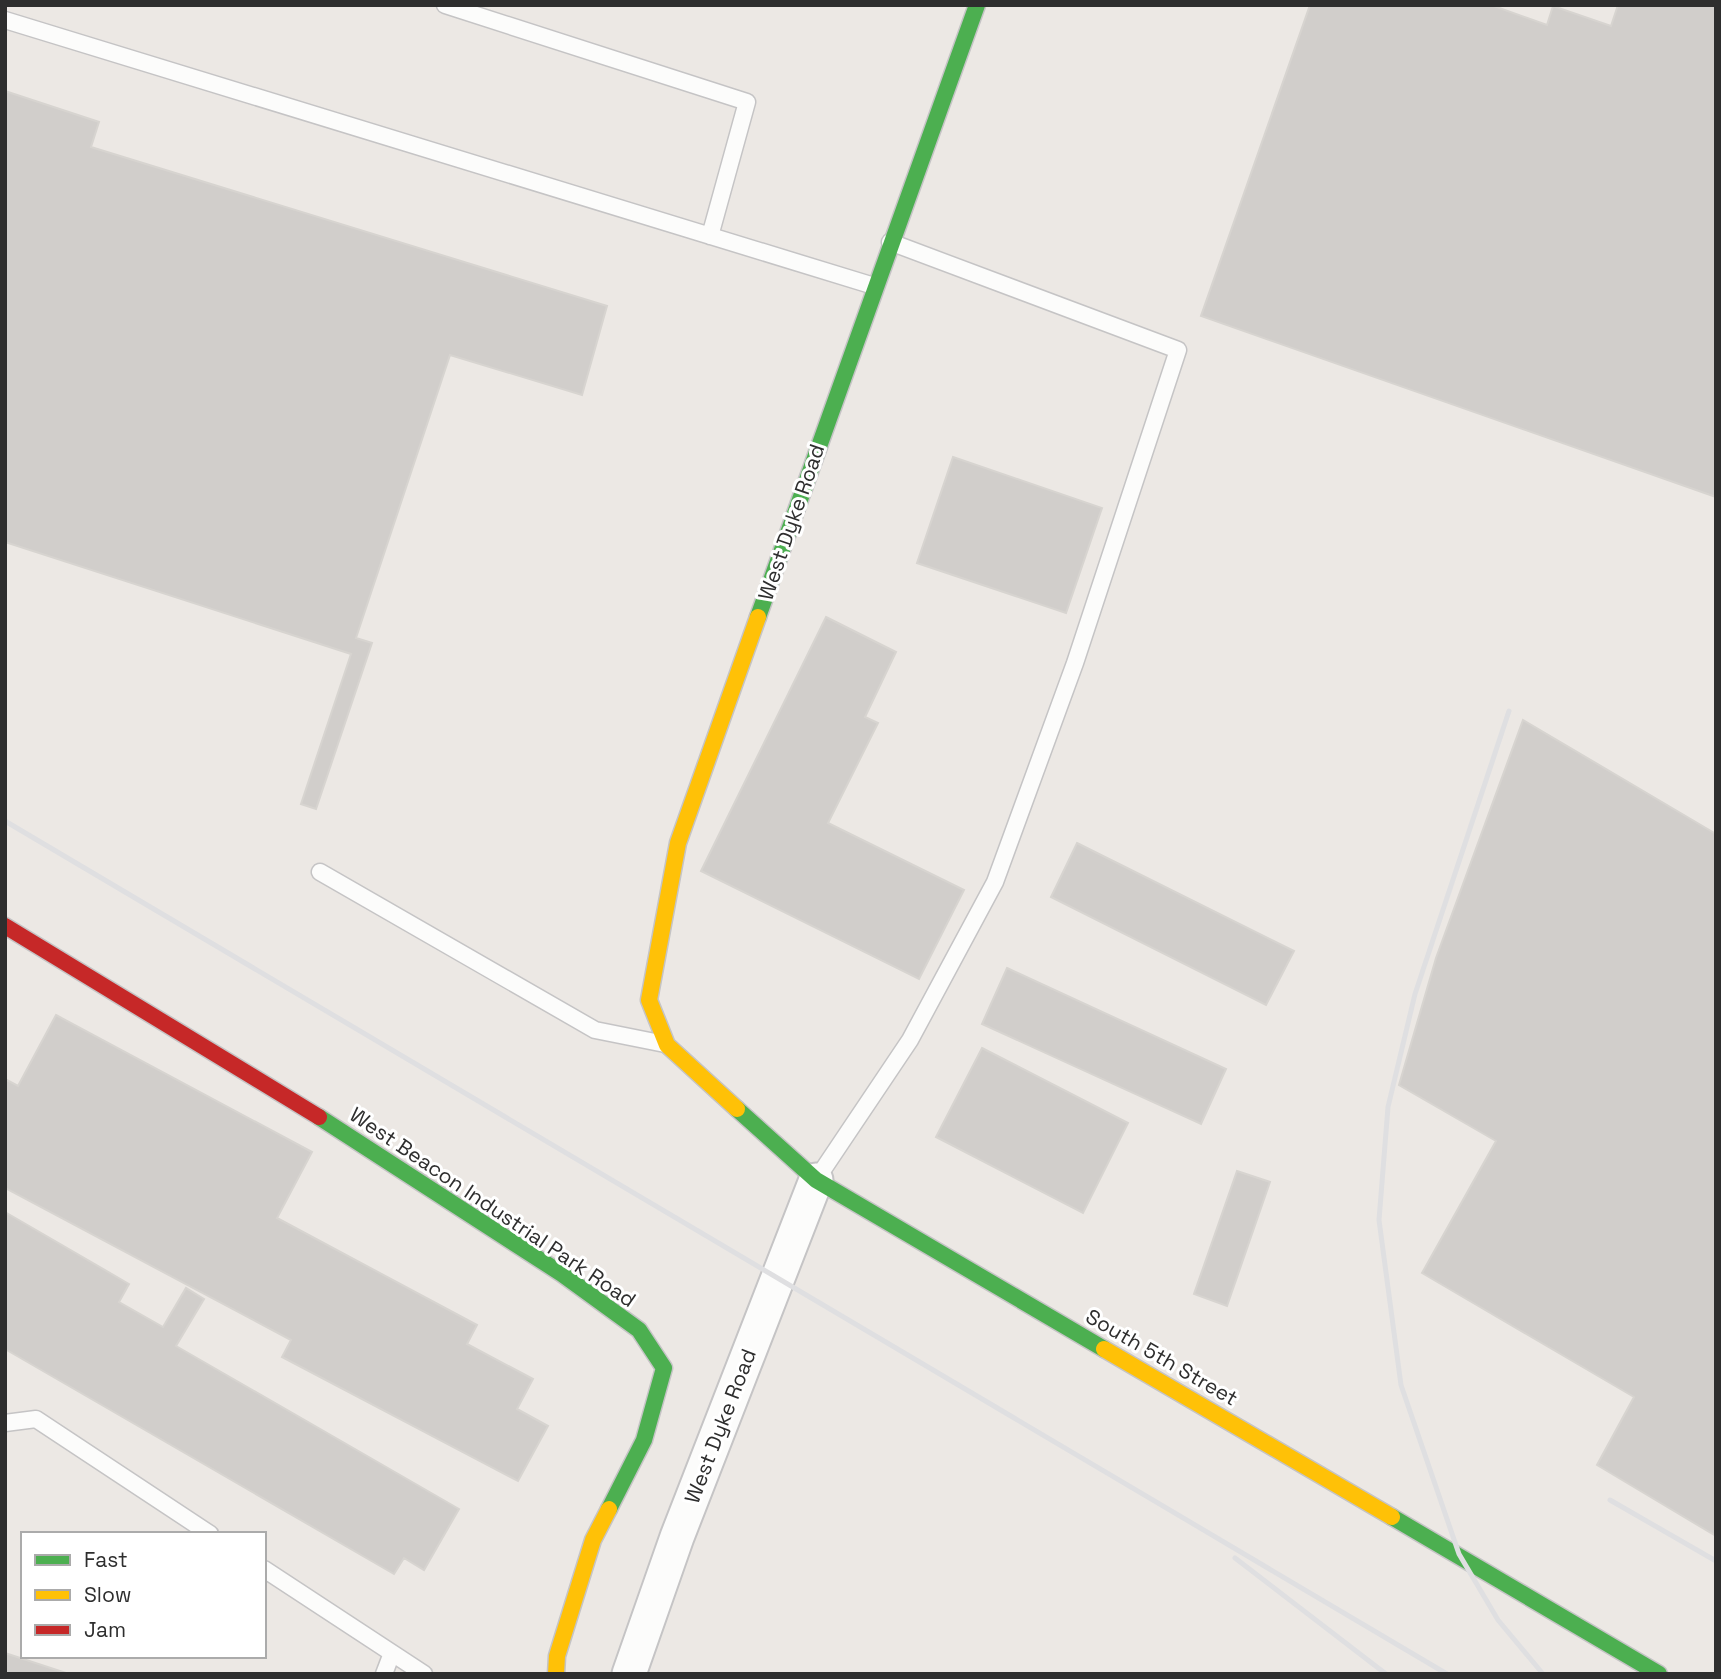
<svg xmlns="http://www.w3.org/2000/svg" width="1721" height="1679" viewBox="0 0 1721 1679" font-family="'Space Grotesk',sans-serif">
<style>
.building{fill:#d1cecb;stroke:#d7d4d0;stroke-width:2}
.lines{fill:none;stroke-linecap:round;stroke-linejoin:round}
.lane-casing{stroke:#c5c4c5;stroke-width:19}
.street-casing{stroke:#c5c4c5;stroke-width:37}
.fast-casing{stroke:#c5c4c5;stroke-width:19}
.slow-casing{stroke:#c5c4c5;stroke-width:19}
.jam-casing{stroke:#c5c4c5;stroke-width:19}
.lane{stroke:#fcfcfb;stroke-width:16}
.street{stroke:#fcfcfb;stroke-width:33}
.fast{stroke:#4caf50;stroke-width:16}
.slow{stroke:#ffc107;stroke-width:16}
.jam{stroke:#c62828;stroke-width:16}
.rail{stroke:#dfdfe1;stroke-width:5}
.labels{text-anchor:middle;dominant-baseline:central;stroke-width:6;stroke-linejoin:round;paint-order:stroke}
.street-label{font-size:21px;fill:#2e2e2e;stroke:#fff}
</style>
<rect width="100%" height="100%" fill="#ece8e4"/>
<!-- building -->
<path class="building" d="M 1310,5 L 1491,5 L 1547,25 L 1553,6 L 1611,26 L 1618,5 L 1716,5 L 1716,497 L 1201,316 Z
M 5,91 L 99,122 L 91,147 L 607,306 L 582,395 L 450,355 L 356,638 L 372,643 L 316,809 L 301,804 L 351,654 L 5,542 Z
M 953,457 L 1102,508 L 1066,613 L 917,563 Z
M 826,617 L 896,652 L 865,717 L 878,723 L 828,823 L 964,890 L 919,979 L 701,871 Z
M 1523,720 L 1716,834 L 1716,1536 L 1597,1465 L 1634,1397 L 1422,1273 L 1496,1141 L 1399,1085 L 1436,958 Z
M 1077,843 L 1294,951 L 1266,1005 L 1051,897 Z
M 1007,968 L 1226,1069 L 1201,1124 L 982,1024 Z
M 56,1015 L 312,1152 L 277,1218 L 477,1325 L 467,1344 L 533,1379 L 517,1409 L 548,1426 L 518,1481 L 282,1357 L 291,1340 L 5,1188 L 5,1079 L 18,1086 Z
M 982,1048 L 1128,1123 L 1083,1213 L 936,1137 Z
M 1237,1171 L 1270,1182 L 1227,1306 L 1194,1294 Z
M 5,1212 L 129,1284 L 119,1302 L 163,1327 L 186,1288 L 204,1299 L 176,1346 L 459,1509 L 424,1570 L 404,1558 L 394,1574 L 5,1349 Z
M 5,1653 L 69,1674 L 5,1674 Z"/>
<g class="lines">
<defs>
<path id="lane" d="M 445,5 L 747,102 L 710,236
M 5,20 L 874,286
M 320,872 L 595,1030 L 665,1044
M 816,1180 L 910,1040 L 995,882 L 1075,663 L 1178,350 L 890,242
M 5,1423 L 36,1419 L 210,1534
M 264,1569 L 424,1674
M 384,1674 L 392,1653"/>
<path id="street" d="M 629,1674 L 677,1537 L 816,1180"/>
<path id="fast" d="M 758,617 L 977,5
M 737,1109 L 816,1180 L 1104,1349
M 319,1117 L 562,1274 L 639,1330 L 664,1368 L 644,1440 L 609,1509
M 1392,1517 L 1659,1674"/>
<path id="slow" d="M 737,1109 L 667,1045 L 649,1000 L 678,843 L 758,617
M 1104,1349 L 1392,1517
M 556,1674 L 557,1656 L 593,1540 L 609,1509"/>
<path id="jam" d="M 5,926 L 319,1117"/>
</defs>
<!-- lane casing -->
<use href="#lane" class="lane-casing"/>
<!-- street casing -->
<use href="#street" class="street-casing"/>
<!-- fast casing -->
<use href="#fast" class="fast-casing"/>
<!-- slow casing -->
<use href="#slow" class="slow-casing"/>
<!-- jam casing -->
<use href="#jam" class="jam-casing"/>
<!-- lane -->
<use href="#lane" class="lane"/>
<!-- street -->
<use href="#street" class="street"/>
<!-- fast -->
<use href="#fast" class="fast"/>
<!-- slow -->
<use href="#slow" class="slow"/>
<!-- jam -->
<use href="#jam" class="jam"/>
<!-- rail -->
<path class="rail" d="M 1509,711 L 1415,994 L 1388,1107 L 1379,1220 L 1401,1385 L 1459,1554 L 1498,1620 L 1543,1674
M 5,821 L 1447,1674
M 1610,1500 L 1716,1561
M 1235,1558 L 1386,1674"/>
</g>
<g class="labels">
<!-- street labels -->
<g class="street-label">
<text transform="translate(791 522) rotate(-71)">West Dyke Road</text>
<text transform="translate(493 1207) rotate(34)">West Beacon Industrial Park Road</text>
<text transform="translate(1162 1357) rotate(30)">South 5th Street</text>
<text transform="translate(720 1426) rotate(-69)">West Dyke Road</text>
</g>
</g>
<!-- border -->
<rect width="1721" height="1679" fill="none" stroke="#2e2e2e" stroke-width="14"/>
<!-- legend -->
<rect x="21" y="1532" width="245" height="126" fill="#ffffff" stroke="#ababab" stroke-width="2"/>
<rect x="35" y="1555" width="35" height="10" fill="#4caf50" stroke="#ababab" stroke-width="2"/>
<text x="84" y="1567" font-size="21" fill="#2e2e2e">Fast</text>
<rect x="35" y="1590" width="35" height="10" fill="#ffc107" stroke="#ababab" stroke-width="2"/>
<text x="84" y="1602" font-size="21" fill="#2e2e2e">Slow</text>
<rect x="35" y="1625" width="35" height="10" fill="#c62828" stroke="#ababab" stroke-width="2"/>
<text x="84" y="1637" font-size="21" fill="#2e2e2e">Jam</text>
</svg>
